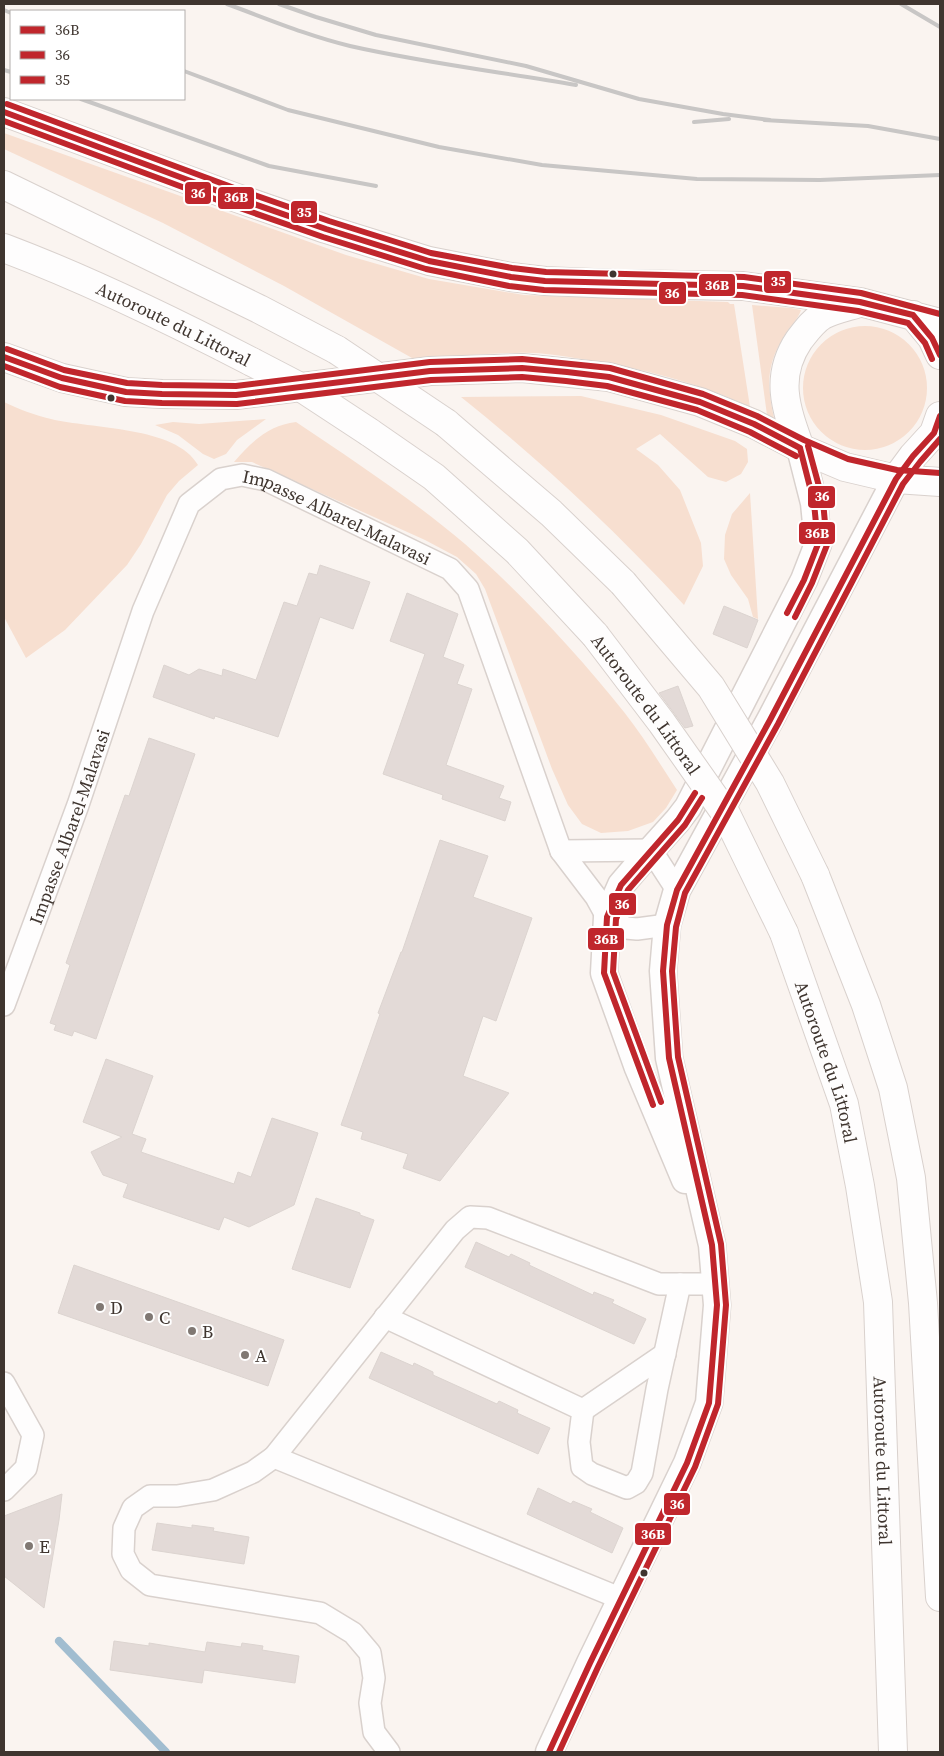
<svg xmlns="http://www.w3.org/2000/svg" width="944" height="1756" viewBox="0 0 944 1756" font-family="'Source Serif 4',serif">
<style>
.green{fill:#f7dfd0}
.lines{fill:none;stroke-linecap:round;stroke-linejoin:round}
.stream{stroke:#a1bdd0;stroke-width:8}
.building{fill:#e3dad7;stroke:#dcd4d0}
.minor-casing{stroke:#d9d1cd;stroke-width:24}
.tertiary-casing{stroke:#d9d1cd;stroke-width:29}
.primary-casing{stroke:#d9d1cd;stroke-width:30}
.motorway-casing{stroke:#d9d1cd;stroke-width:30}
.minor{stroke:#fefdfd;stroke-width:21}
.tertiary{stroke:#fefdfd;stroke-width:26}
.primary{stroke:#fefdfd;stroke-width:28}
.motorway{stroke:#fefdfd;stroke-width:28}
.rail{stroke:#c8c6c5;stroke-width:4}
.motorway-bridge-casing{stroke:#d9d1cd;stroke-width:30;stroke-linecap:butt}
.motorway-bridge{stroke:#fefdfd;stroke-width:28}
.bus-1-casing{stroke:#fff;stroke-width:10}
.bus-2-casing{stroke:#fff;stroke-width:10}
.bus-3-casing{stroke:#fff;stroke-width:10}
.bus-1{stroke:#c0262c;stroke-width:6}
.bus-2{stroke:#c0262c;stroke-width:6}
.bus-3{stroke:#c0262c;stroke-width:6}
.bus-dot{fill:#3f352f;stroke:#fff;stroke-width:2}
.poi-dot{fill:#807873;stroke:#fff;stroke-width:2}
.labels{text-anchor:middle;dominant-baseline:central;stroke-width:4;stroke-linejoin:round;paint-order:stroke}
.street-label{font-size:18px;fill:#3f352f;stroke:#fff}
.poi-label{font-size:18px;fill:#3f352f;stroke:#fff;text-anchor:start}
.line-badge{stroke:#fff;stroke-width:2}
.badge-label{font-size:14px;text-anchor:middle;font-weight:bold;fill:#fff}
</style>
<rect width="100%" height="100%" fill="#faf4f0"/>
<!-- green -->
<path class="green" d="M 4,133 L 346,255 L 429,279 L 524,295 L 728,302 L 730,304 L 734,304 L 750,407 C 697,382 640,368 582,359 C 560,356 539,352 517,353 C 484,353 451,357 418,360 L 412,358 L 284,286 L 163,223 L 4,149 Z
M 752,305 L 791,308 L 801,310 C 798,320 789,327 784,336 C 766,366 767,384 774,418 L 767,415 Z
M803 388a62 62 0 1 1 124 0a62 62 0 1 1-124 0Z
M 581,396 L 661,415 L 735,441 L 747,449 L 748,462 L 741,474 L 726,482 L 708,477 L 660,434 L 636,449 L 658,465 L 680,490 L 701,543 L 703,566 L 684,605 C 615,530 541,461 461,397 Z
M 4,402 C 18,409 35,415 51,419 C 91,429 176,426 198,465 L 179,481 L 167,495 L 141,544 L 127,565 L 65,630 L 26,658 L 4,617 Z
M 266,419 L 237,440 L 226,454 L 214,459 L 203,454 L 178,435 L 155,425 L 173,422 L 199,424 Z
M 296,422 C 354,461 412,499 465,544 C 523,595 576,652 624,712 C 643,736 660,764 677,790 L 666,808 L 653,822 L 628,831 L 601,833 L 582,824 L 568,805 L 552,769 L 485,589 L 476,574 L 457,557 L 425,540 L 252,462 L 234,462 C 251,442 269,425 296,422 Z
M 750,493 L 758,619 L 753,617 L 748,599 L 731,575 L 724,559 L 725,535 L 732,514 Z"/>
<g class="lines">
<!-- stream -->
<path class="stream" d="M 59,1641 L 166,1752"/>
</g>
<!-- building -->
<path class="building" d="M 320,565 L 370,582 L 353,629 L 320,617 L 278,737 L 215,716 L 214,719 L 153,697 L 164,665 L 189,675 L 199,669 L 222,676 L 223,669 L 256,680 L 284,602 L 297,606 L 309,573 L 317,575 Z
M 407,593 L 458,614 L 443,657 L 464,665 L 457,684 L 472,689 L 446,765 L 504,786 L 499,798 L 511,802 L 505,821 L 442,799 L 443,795 L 383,774 L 425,654 L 390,641 Z
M 724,606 L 758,620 L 747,648 L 713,634 Z
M 678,686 L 693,726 L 685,728 L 659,693 Z
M 149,738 L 195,754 L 96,1039 L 74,1031 L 72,1036 L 54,1030 L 56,1025 L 50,1023 L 70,965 L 66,963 L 107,846 L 125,795 L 129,796 Z
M 440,840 L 488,856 L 473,897 L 532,918 L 496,1021 L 483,1016 L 463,1076 L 509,1093 L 440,1181 L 403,1168 L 408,1154 L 361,1139 L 363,1132 L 341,1125 L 380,1014 L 378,1013 L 401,952 L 402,952 Z
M 106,1059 L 153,1076 L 132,1134 L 146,1139 L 141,1152 L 234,1184 L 238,1172 L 251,1177 L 272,1118 L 318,1133 L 294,1205 L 249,1227 L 224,1217 L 219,1230 L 123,1197 L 128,1184 L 103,1175 L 91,1152 L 122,1137 L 83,1122 Z
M 316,1198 L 360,1213 L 360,1215 L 374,1220 L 350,1288 L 292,1269 Z
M 476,1242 L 509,1257 L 511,1254 L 530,1263 L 529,1265 L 593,1295 L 594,1292 L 614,1300 L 612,1303 L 646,1319 L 634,1344 L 465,1267 Z
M 74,1265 L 284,1340 L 268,1386 L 58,1313 Z
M 381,1352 L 413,1366 L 414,1363 L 433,1372 L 433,1375 L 497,1404 L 499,1401 L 518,1410 L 517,1413 L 550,1428 L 538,1454 L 369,1378 Z
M 538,1488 L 571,1504 L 573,1501 L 592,1509 L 590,1512 L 623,1528 L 612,1553 L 527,1514 Z
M 62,1494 L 59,1520 L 44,1608 L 4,1576 L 4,1516 Z
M 157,1523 L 192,1528 L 192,1525 L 214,1528 L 213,1531 L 249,1537 L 244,1564 L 152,1550 Z
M 114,1641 L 149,1646 L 149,1643 L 205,1652 L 207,1642 L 241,1647 L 242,1643 L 263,1646 L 262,1650 L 299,1656 L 295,1683 L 204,1670 L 202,1683 L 110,1670 Z"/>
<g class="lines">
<defs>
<g id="minor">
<path d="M 561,851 L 651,850 L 677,890"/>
<path id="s1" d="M 4,1005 L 78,805 L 143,611 L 189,504 L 221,479 L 242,475 L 266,480 L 450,569 L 468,589 L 561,851 L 596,897 L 607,917 L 626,928 L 637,929 L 667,925"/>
<path d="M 385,1317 L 583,1410 L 579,1442 L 582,1467 L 592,1474 L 627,1488 L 636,1483 L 642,1473 L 657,1389 L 680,1284"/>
<path d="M 4,1383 L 33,1435 L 26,1468 L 4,1490"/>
<path d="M 583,1410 L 665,1354"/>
<path d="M 274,1457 L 622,1599"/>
<path d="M 389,1752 L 374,1732 L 370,1703 L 374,1678 L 370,1653 L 353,1633 L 320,1613 L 150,1585 L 131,1570 L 123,1554 L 124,1528 L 133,1508 L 150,1496 L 177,1496 L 213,1490 L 253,1472 L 274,1457 L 455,1230 L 470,1217 L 488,1218 L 659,1284 L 715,1284"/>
</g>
<path id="tertiary" d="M 685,1180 L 638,1068 L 604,973 L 607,917 L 621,885 L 651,850 L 678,820 L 688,807 L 804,580 L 818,544 L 814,503 L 800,448
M 549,1752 L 590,1663 L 687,1463 L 709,1403 L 717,1305 L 712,1245 L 669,1058 L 663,971 L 667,925 L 677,890 L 770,720 L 896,479"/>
<path id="primary" d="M 4,112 L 234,197 L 326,229 L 429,261 L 511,277 L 545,281 L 617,284 L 743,286 L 860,302 L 940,323
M 913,315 L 932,338 L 940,355
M 4,357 L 62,378 L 126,392 L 162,394 L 236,395 L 430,371 L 522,368 L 609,377 L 700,402 L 754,424 L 800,448 L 845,467 L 896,479 L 940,482
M 800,448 C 786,409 774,377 799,340 C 806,331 813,321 823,315 C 833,310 846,307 856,304
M 896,479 L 913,456 L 934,433 L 940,416"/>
<g id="motorway">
<path d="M 4,185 L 259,309 L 337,350"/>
<path id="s2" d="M 4,248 C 89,280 171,320 252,362"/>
<path d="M 446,423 L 551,513 L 623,583"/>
<path d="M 369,432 L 434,477 L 517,551 L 595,635"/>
<path d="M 815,875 L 866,1005 L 893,1088 L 911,1178 L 923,1303 L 940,1597"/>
<path id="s3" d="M 784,933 L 844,1104 L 860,1186 L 878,1302 L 893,1752"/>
</g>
</defs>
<!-- minor casing -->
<use href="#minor" class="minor-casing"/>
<!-- tertiary casing -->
<use href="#tertiary" class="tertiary-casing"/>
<!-- primary casing -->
<use href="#primary" class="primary-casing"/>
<!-- motorway casing -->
<use href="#motorway" class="motorway-casing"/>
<!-- minor -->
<use href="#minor" class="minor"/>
<!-- tertiary -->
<use href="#tertiary" class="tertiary"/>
<!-- primary -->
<use href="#primary" class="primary"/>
<!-- motorway -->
<use href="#motorway" class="motorway"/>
<!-- rail -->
<path class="rail" d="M 227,4 C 268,19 308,36 350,46 C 425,63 501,72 576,85
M 279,4 L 316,17 L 376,35 L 526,66 L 639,99 L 723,114 L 770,120
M 901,4 L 940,27
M 4,10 L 11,13
M 4,70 L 11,72
M 184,71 L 288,110 L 439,147 L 542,165 L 697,179 L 820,180 L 940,175
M 81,99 L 269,166 L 376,186
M 764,120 L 868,126 L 940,139
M 694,122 L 729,119"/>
<defs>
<g id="motorway-bridge">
<path d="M 337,350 L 446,423"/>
<path d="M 252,362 L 302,388 L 369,432"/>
<path d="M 623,583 L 711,687 L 770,783 L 815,875"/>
<path id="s4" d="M 595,635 L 662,723 L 726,814 L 784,933"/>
</g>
</defs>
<!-- motorway-bridge casing -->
<use href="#motorway-bridge" class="motorway-bridge-casing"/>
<!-- motorway-bridge -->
<use href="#motorway-bridge" class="motorway-bridge"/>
<defs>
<path id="bus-1" d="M 4,112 L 234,197 L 326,229 L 429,261 L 511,277 L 545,281 L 743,286 L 860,302 L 913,315 L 932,338 L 940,355
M 4,357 L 62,378 L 126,392 L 162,394 L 236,395 L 430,371 L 522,368 L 567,372 L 609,377 L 700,402 L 754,424 L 800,448
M 787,613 L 804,580 L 818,544 L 814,503 L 800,448
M 653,1105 L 604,973 L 607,917 L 621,885 L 678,820 L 695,793
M 549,1752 L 590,1663 L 687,1463 L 709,1403 L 717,1305 L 712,1245 L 669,1058 L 663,971 L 667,925 L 677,890 L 770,720 L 896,479 L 913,456 L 934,433 L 940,416"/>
<path id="bus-2" d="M 4,121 L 231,205 L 323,237 L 426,269 L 509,286 L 544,290 L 742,295 L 858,311 L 908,323 L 925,343 L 932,359
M 4,366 L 60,387 L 125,401 L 162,403 L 237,404 L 431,380 L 522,377 L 566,381 L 607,386 L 697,410 L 750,432 L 796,456
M 795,617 L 812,583 L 827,545 L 823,501 L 808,446
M 661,1102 L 613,972 L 616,919 L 628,890 L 685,825 L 702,798
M 559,1752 L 598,1667 L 695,1467 L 718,1404 L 726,1305 L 721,1244 L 678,1057 L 672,971 L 676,927 L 685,893 L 778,724 L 903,484 L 920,462 L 940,439"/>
<path id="bus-3" d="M 7,104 L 237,189 L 329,221 L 431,253 L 512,268 L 546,272 L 744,277 L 861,293 L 940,314
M 7,349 L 64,370 L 127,383 L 162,385 L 236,386 L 430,362 L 522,359 L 610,368 L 703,394 L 757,416 L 804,440 L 848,459 L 897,470 L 940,473"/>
</defs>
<!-- bus-1 casing -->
<use href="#bus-1" class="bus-1-casing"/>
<!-- bus-2 casing -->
<use href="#bus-2" class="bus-2-casing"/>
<!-- bus-3 casing -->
<use href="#bus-3" class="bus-3-casing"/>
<!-- bus-1 -->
<use href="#bus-1" class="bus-1"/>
<!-- bus-2 -->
<use href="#bus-2" class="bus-2"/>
<!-- bus-3 -->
<use href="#bus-3" class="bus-3"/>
</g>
<!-- markers -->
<g class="bus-dot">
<circle cx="613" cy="274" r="4.5"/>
<circle cx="111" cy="398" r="4.5"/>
<circle cx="644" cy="1573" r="4.5"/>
</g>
<g class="poi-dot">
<circle cx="100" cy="1307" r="5"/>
<circle cx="149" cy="1317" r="5"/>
<circle cx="192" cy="1331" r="5"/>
<circle cx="245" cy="1355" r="5"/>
<circle cx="29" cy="1546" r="5"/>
</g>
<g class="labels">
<!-- street labels -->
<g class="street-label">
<text stroke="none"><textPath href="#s2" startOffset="186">Autoroute du Littoral</textPath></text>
<text stroke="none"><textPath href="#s1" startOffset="700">Impasse Albarel-Malavasi</textPath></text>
<text stroke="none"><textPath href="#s4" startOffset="86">Autoroute du Littoral</textPath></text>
<text stroke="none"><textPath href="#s1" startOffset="190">Impasse Albarel-Malavasi</textPath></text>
<text stroke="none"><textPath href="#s3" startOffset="136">Autoroute du Littoral</textPath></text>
<text stroke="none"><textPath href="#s3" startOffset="541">Autoroute du Littoral</textPath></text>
</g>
<!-- poi labels -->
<g class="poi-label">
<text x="110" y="1307">D</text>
<text x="159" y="1317">C</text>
<text x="202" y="1331">B</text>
<text x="255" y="1355">A</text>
<text x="39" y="1546">E</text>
</g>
</g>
<g class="line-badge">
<rect x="184" y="181" width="28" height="24" rx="5" fill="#c0262c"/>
<rect x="217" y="186" width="38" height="24" rx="5" fill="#c0262c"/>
<rect x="290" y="200" width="28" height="24" rx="5" fill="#c0262c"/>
<rect x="763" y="270" width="29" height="24" rx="5" fill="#c0262c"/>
<rect x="698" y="273" width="38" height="24" rx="5" fill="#c0262c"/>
<rect x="658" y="281" width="29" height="24" rx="5" fill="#c0262c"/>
<rect x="807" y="485" width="29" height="24" rx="5" fill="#c0262c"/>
<rect x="798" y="521" width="38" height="24" rx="5" fill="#c0262c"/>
<rect x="608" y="892" width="29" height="24" rx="5" fill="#c0262c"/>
<rect x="587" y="927" width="38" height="24" rx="5" fill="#c0262c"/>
<rect x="663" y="1492" width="28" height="24" rx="5" fill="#c0262c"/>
<rect x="634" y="1522" width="38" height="24" rx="5" fill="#c0262c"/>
</g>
<g class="badge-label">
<text x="198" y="198">36</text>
<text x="236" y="202">36B</text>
<text x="304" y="217">35</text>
<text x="778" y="286">35</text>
<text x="717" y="290">36B</text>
<text x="672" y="298">36</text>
<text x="822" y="501">36</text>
<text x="817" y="538">36B</text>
<text x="622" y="909">36</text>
<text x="606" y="944">36B</text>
<text x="677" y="1509">36</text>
<text x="653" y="1539">36B</text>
</g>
<!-- border -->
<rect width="944" height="1756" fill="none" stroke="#3f352f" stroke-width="10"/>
<!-- legend -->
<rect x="10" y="10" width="175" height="90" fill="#ffffff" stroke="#b2aeac"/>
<rect x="20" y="26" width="25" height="8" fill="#c0262c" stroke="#b2aeac"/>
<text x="55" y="35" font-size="15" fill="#3f352f">36B</text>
<rect x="20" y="51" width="25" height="8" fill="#c0262c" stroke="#b2aeac"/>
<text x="55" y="60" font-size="15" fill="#3f352f">36</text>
<rect x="20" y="76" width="25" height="8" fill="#c0262c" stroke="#b2aeac"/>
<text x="55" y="85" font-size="15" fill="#3f352f">35</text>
</svg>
